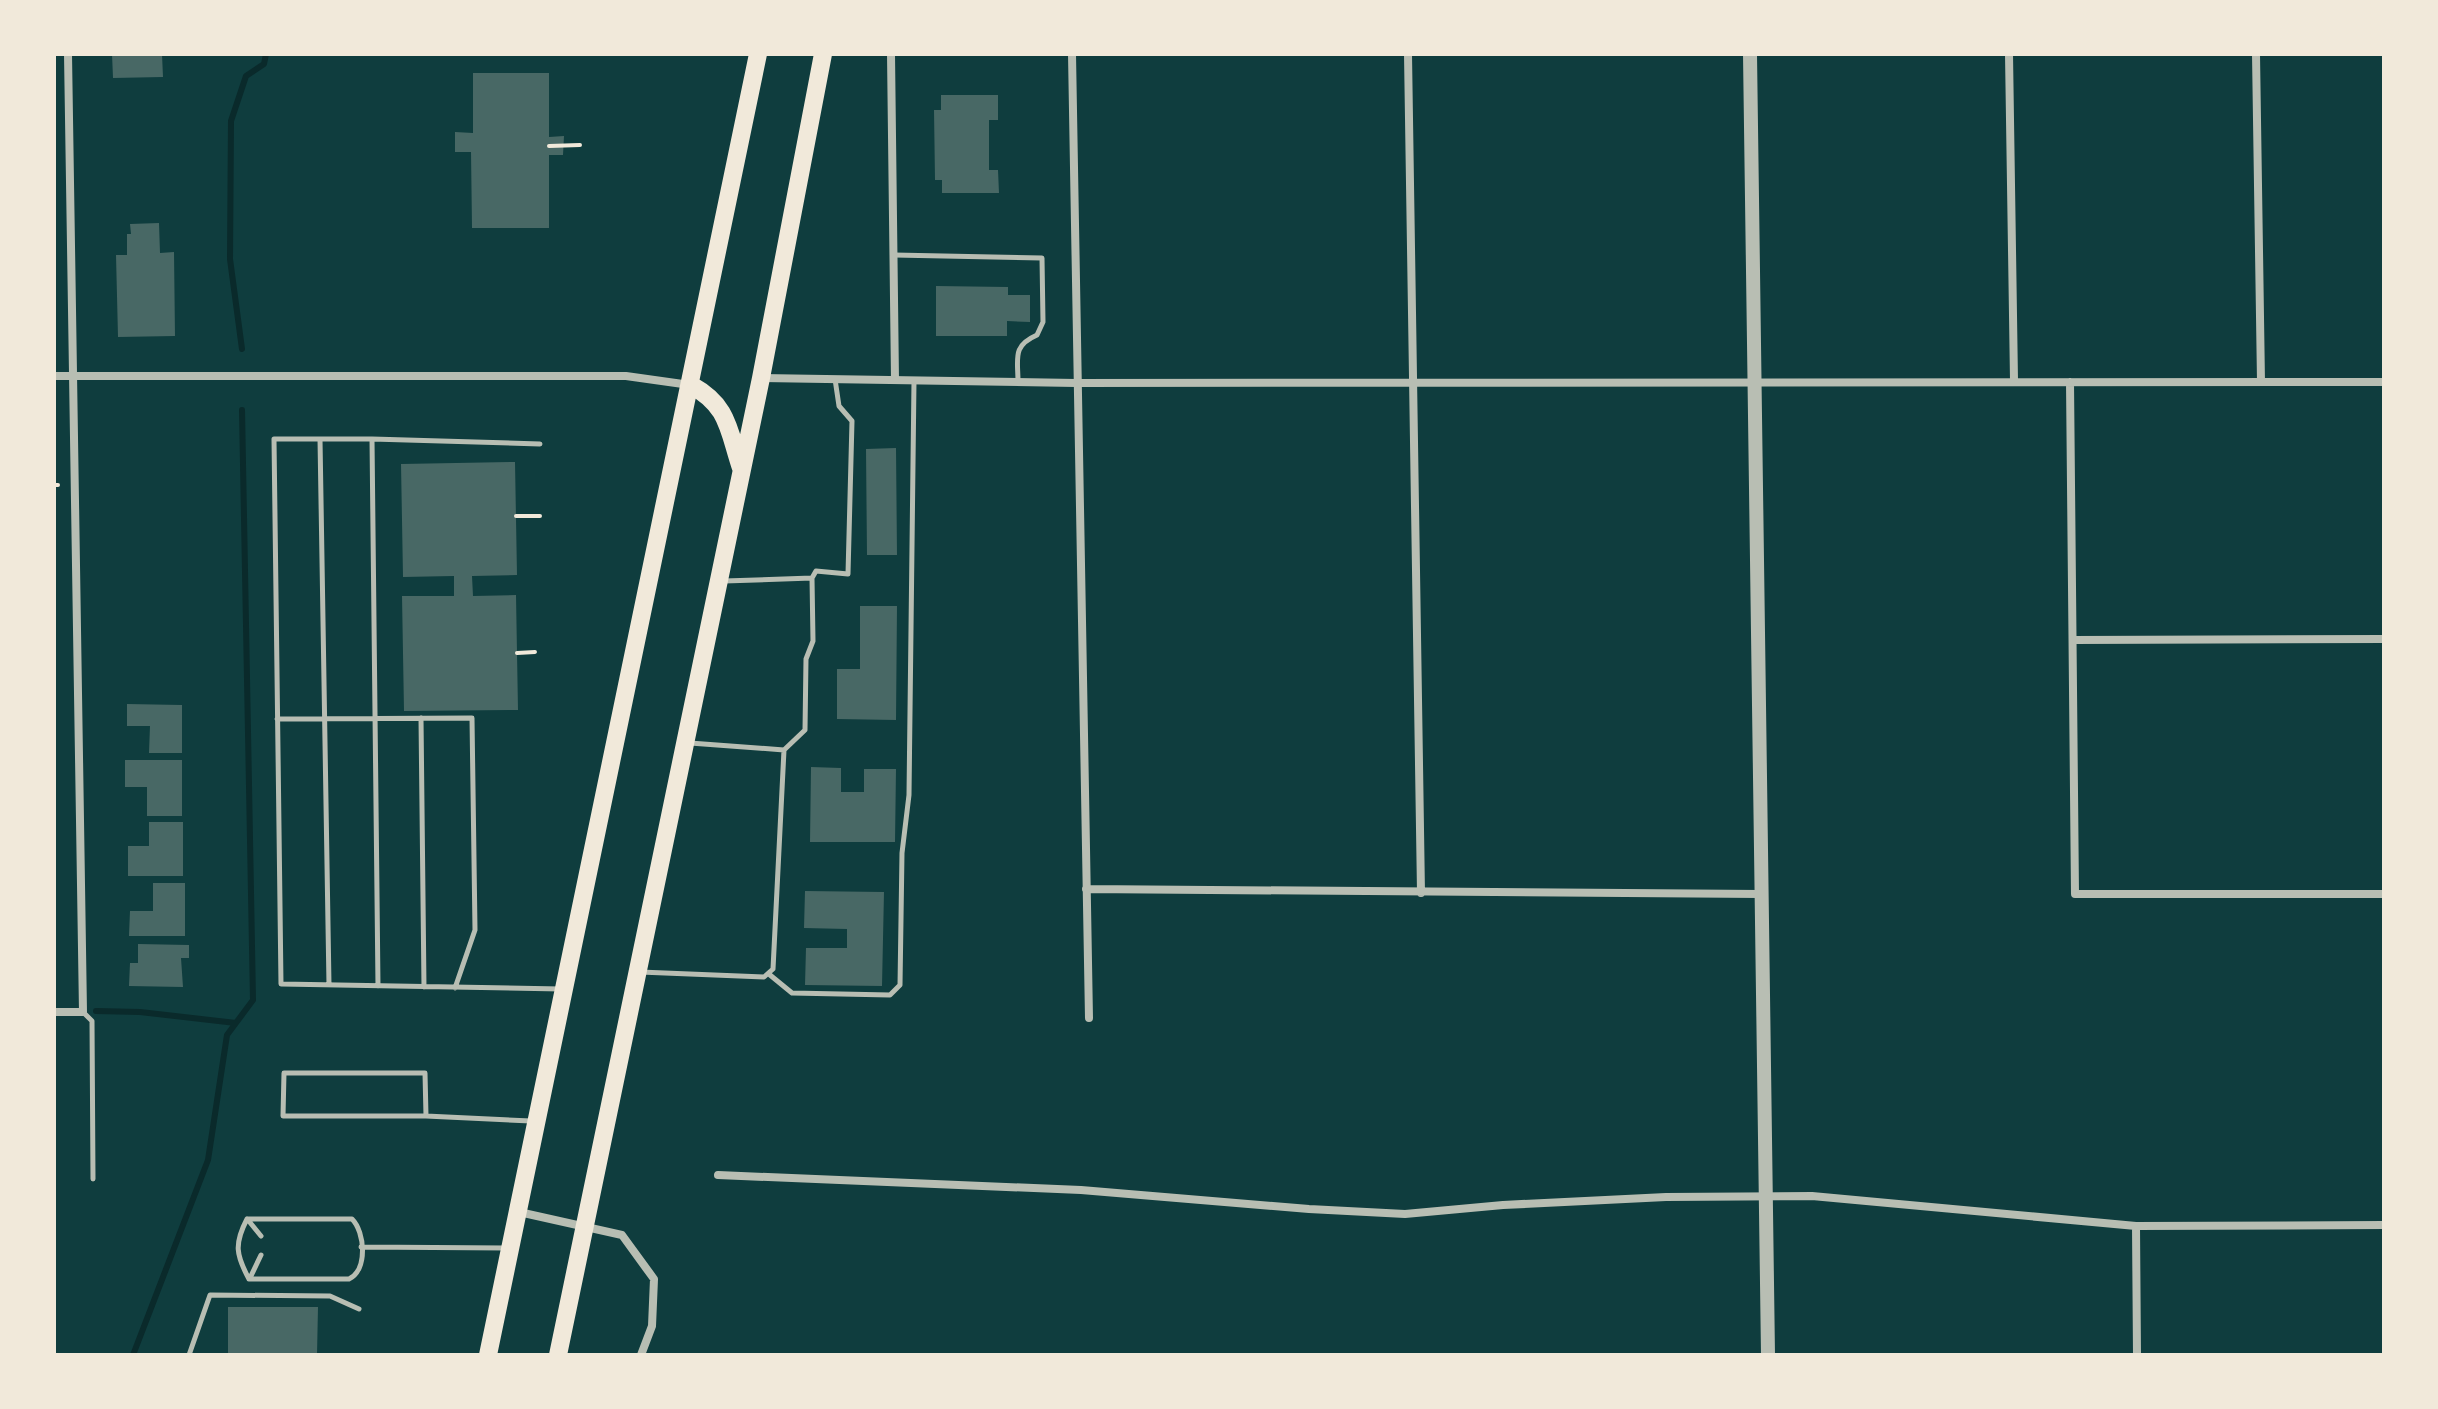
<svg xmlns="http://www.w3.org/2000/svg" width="2438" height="1409" viewBox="0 0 2438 1409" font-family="Lato,sans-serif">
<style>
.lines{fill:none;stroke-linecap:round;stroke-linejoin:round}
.stream{stroke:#0a2a2b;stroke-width:6}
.building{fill:#486865}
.path{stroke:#f1e9da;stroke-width:4}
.service{stroke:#b8beb3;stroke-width:5}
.minor{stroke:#b8beb3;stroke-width:8}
.tertiary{stroke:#b8beb3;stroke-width:14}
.trunk{stroke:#f1e9da;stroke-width:18}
</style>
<rect width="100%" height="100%" fill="#0f3d3e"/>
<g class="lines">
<!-- stream -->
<path class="stream" d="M 242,349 L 230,259 L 231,121 L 246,76 L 264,64 L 266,54
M 96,1011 L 140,1012 L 236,1023
M 133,1355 L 208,1160 L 227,1035 L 253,1000 L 242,410"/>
</g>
<!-- building -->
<path class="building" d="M 112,54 L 162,54 L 163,77 L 113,78 Z
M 473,73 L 549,73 L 549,137 L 564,136 L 563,155 L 549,155 L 549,228 L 472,228 L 471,152 L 455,152 L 455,132 L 473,133 Z
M 941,95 L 998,95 L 998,120 L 989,120 L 989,170 L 998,170 L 999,193 L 942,193 L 942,180 L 935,180 L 934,110 L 941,110 Z
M 159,223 L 160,253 L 174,252 L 175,336 L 118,337 L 116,255 L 127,255 L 127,234 L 131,234 L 130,224 Z
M 936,286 L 1008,287 L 1008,295 L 1030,295 L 1030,322 L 1007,321 L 1007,336 L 936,336 Z
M 896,448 L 897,555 L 867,555 L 866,449 Z
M 515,462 L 517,575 L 472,576 L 473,596 L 516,595 L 518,710 L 404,711 L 402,596 L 454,596 L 454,576 L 403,577 L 401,464 Z
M 860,606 L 897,606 L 896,720 L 837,719 L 837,669 L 860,669 Z
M 127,704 L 182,705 L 182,753 L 149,753 L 150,726 L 127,726 Z
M 125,760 L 182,760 L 182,816 L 147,816 L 147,787 L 125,787 Z
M 811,767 L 841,768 L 841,792 L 864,792 L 864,769 L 896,769 L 895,842 L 810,842 Z
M 149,822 L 183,822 L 183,876 L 128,876 L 128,846 L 149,846 Z
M 153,883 L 185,883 L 185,936 L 129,936 L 130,911 L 153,911 Z
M 805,891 L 884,892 L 882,986 L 805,985 L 806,948 L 847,948 L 847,929 L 804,928 Z
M 138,944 L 189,945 L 189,958 L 181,958 L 183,987 L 129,986 L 130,963 L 138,963 Z
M 228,1307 L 318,1307 L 317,1355 L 228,1355 Z"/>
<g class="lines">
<!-- path -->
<path class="path" d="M 549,146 L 580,145
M 54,485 L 58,485
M 516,516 L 540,516
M 517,653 L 535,652"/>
<!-- service -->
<path class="service" d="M 894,255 L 1042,258 L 1043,322 L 1037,335 C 1012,346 1018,358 1018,382
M 320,439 L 329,985
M 372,439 L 378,986
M 540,444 L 372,439 L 274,439 L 281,984 L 561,989
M 724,581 L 812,578
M 421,718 L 424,987
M 277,719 L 472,718 L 475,930 L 455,988
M 690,743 L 784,750
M 640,972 L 764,977 L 773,969 L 784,750 L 805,730 L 806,659 L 813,641 L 812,578 L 816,571 L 848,574 L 852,421 L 839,406 L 835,379
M 770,975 L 792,993 L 890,995 L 900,985 L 902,853 L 909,795 L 914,381
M 83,1012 L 92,1021 L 93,1179
M 426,1116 L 425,1073 L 284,1073 L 283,1116 L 426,1116 L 531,1121
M 247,1219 L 352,1219 C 365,1232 368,1270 349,1279 L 249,1279
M 247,1219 C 234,1244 236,1255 249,1279
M 248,1220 L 261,1236
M 361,1247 L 506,1248
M 250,1278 L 261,1255
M 189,1355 L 210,1295 L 330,1296 L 359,1309"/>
<!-- minor -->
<path class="minor" d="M 891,54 L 895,380
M 1072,54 L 1089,1018
M 1408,54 L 1421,893
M 2009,54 L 2014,380
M 2256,54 L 2261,382
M 54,376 L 626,376 L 690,385
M 761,378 L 1076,383 L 2384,382
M 2070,382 L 2075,894 L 2384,894
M 2073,640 L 2384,639
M 1086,889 L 1761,894
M 54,1012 L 83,1012 L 68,54
M 718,1175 L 1081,1190 L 1309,1209 L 1405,1214 L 1503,1205 L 1666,1197 L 1812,1196 L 2136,1226 L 2384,1225
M 519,1212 L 622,1235 L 654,1279 L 652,1326 L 641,1355
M 2136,1226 L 2137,1355"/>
<!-- tertiary -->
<path class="tertiary" d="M 1750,54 L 1768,1355"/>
<!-- trunk -->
<path class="trunk" d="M 691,385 C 729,406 728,429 741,468
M 488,1355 L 758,54
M 558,1355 L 761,378 L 823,54"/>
</g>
<!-- border -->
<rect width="2438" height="1409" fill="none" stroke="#f1e9da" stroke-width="112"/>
</svg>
